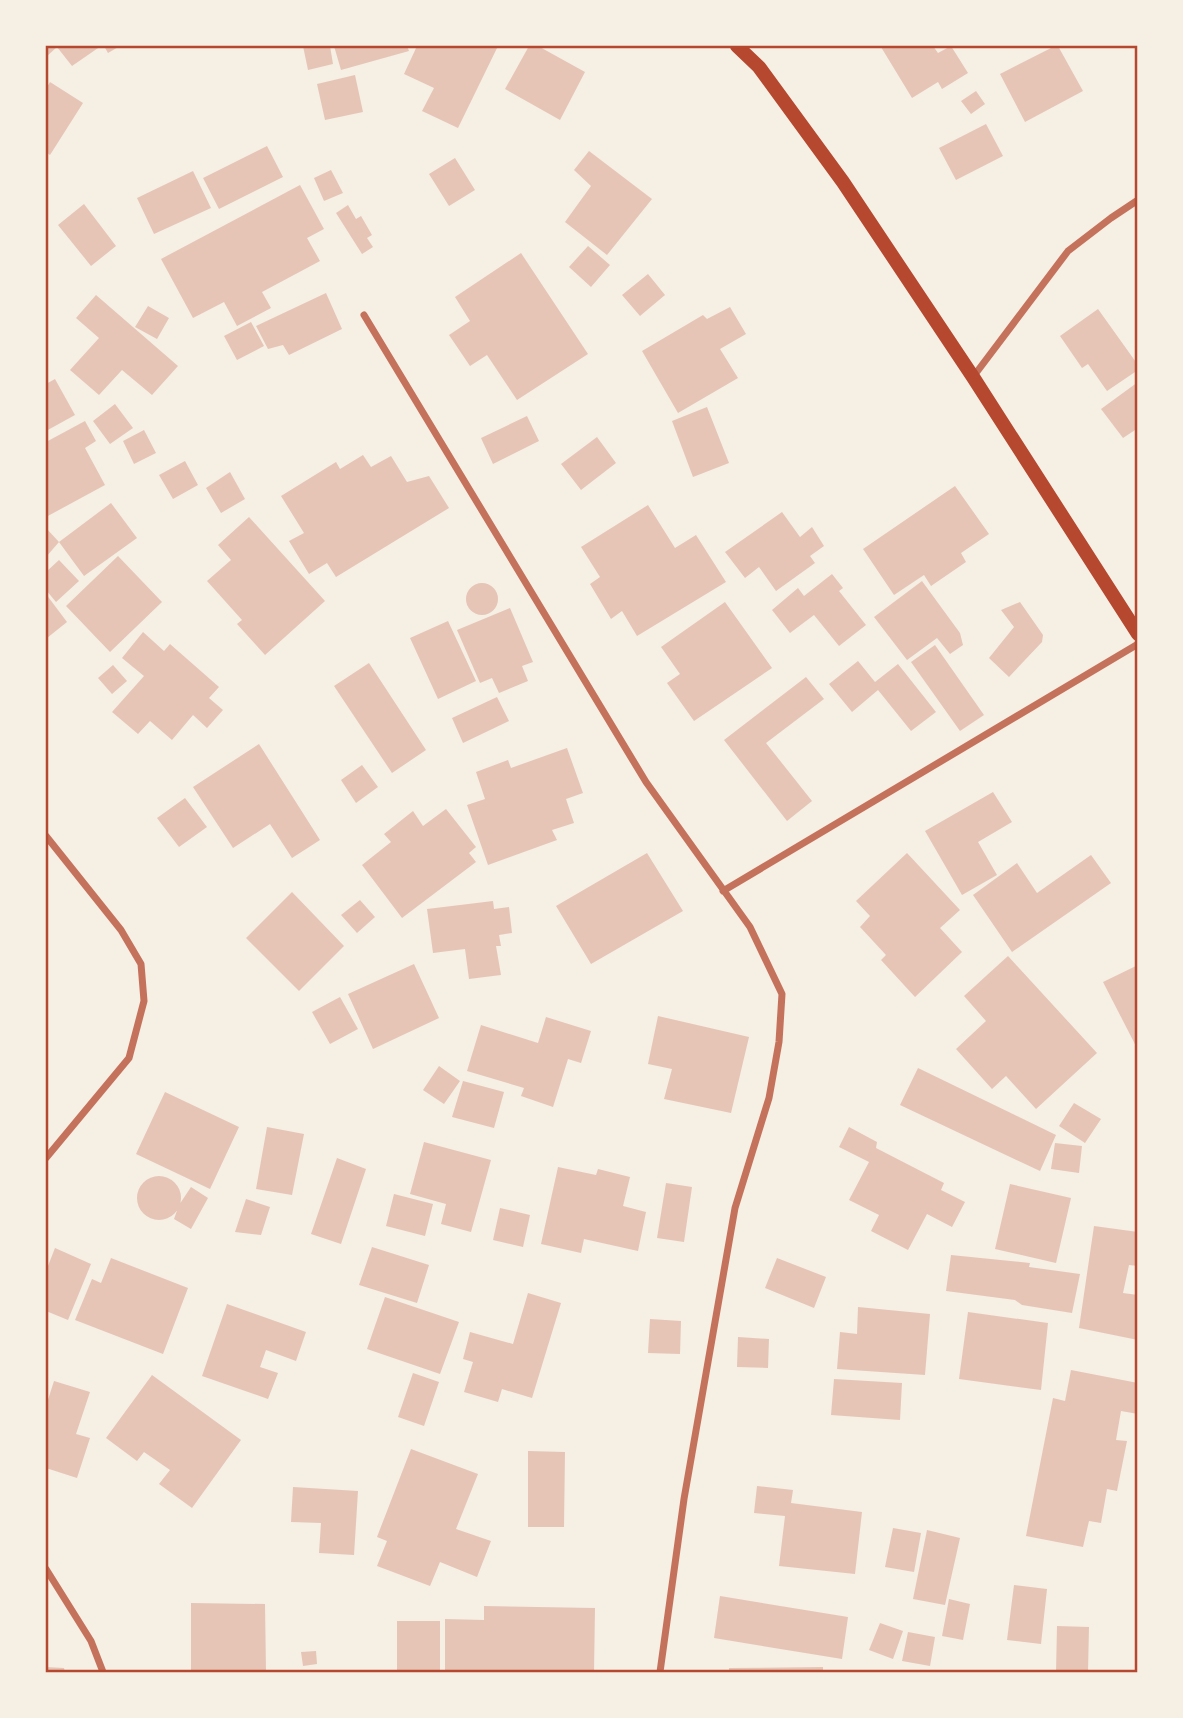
<svg xmlns="http://www.w3.org/2000/svg" width="1183" height="1718" viewBox="0 0 1183 1718" font-family="'Fira Sans',sans-serif">
<style>
.building{fill:#e6c5b7}
.lines{fill:none;stroke-linecap:round;stroke-linejoin:round}
.minor{stroke:#c5725c;stroke-width:7}
.secondary{stroke:#b5482f;stroke-width:14}
.neatline{fill:none;stroke:#b5482f;stroke-width:2.5}
</style>
<rect width="100%" height="100%" fill="#f6efe4"/>
<!-- building -->
<path class="building" d="M 46,46 L 101,46 L 72,66 L 57,47 L 46,57 Z
M 104,46 L 120,46 L 108,53 Z
M 303,46 L 330,46 L 333,64 L 308,70 Z
M 334,46 L 407,46 L 409,51 L 341,70 Z
M 417,46 L 498,46 L 458,128 L 422,111 L 434,88 L 404,74 Z
M 529,46 L 538,46 L 585,72 L 560,120 L 505,89 Z
M 882,46 L 933,46 L 938,53 L 951,46 L 968,73 L 942,89 L 938,82 L 912,98 L 881,47 Z
M 1055,46 L 1058,46 L 1083,91 L 1025,122 L 1000,74 Z
M 355,75 L 363,112 L 325,120 L 317,84 Z
M 50,82 L 83,103 L 50,155 L 46,152 L 46,89 Z
M 976,91 L 985,104 L 971,114 L 961,101 Z
M 986,124 L 1003,156 L 956,180 L 939,148 Z
M 267,146 L 283,177 L 219,209 L 203,178 Z
M 589,151 L 652,199 L 607,255 L 565,222 L 591,186 L 574,170 Z
M 455,158 L 475,190 L 449,206 L 429,174 Z
M 331,170 L 343,193 L 324,201 L 314,178 Z
M 193,171 L 211,208 L 154,234 L 137,198 Z
M 300,185 L 324,229 L 307,238 L 320,261 L 262,292 L 271,308 L 237,326 L 224,302 L 193,318 L 161,259 Z
M 84,204 L 116,246 L 91,266 L 58,225 Z
M 348,205 L 356,219 L 361,216 L 372,235 L 367,238 L 373,247 L 362,254 L 336,213 Z
M 588,246 L 610,265 L 591,287 L 569,267 Z
M 521,253 L 588,354 L 517,400 L 487,355 L 470,366 L 449,335 L 470,321 L 455,297 Z
M 648,274 L 665,295 L 640,316 L 622,295 Z
M 326,293 L 342,329 L 289,355 L 283,345 L 268,349 L 256,326 Z
M 96,295 L 178,366 L 152,395 L 122,370 L 99,395 L 70,370 L 99,338 L 76,318 Z
M 148,306 L 169,318 L 157,339 L 135,327 Z
M 730,307 L 746,334 L 720,349 L 738,378 L 678,413 L 642,351 L 703,315 L 707,319 Z
M 1098,309 L 1138,365 L 1138,370 L 1107,391 L 1088,364 L 1082,368 L 1060,336 Z
M 251,322 L 264,346 L 237,360 L 224,336 Z
M 55,379 L 75,415 L 46,431 L 46,384 Z
M 1138,382 L 1138,428 L 1123,438 L 1101,409 Z
M 115,404 L 133,428 L 110,444 L 93,421 Z
M 707,407 L 729,463 L 693,477 L 672,421 Z
M 527,416 L 539,441 L 493,464 L 481,438 Z
M 85,421 L 96,441 L 85,448 L 105,485 L 46,517 L 46,442 Z
M 144,430 L 156,453 L 134,464 L 123,441 Z
M 597,437 L 616,463 L 581,490 L 561,464 Z
M 363,455 L 371,467 L 391,456 L 407,482 L 429,476 L 449,508 L 336,577 L 327,563 L 309,574 L 289,541 L 304,533 L 281,496 L 336,462 L 340,469 Z
M 185,461 L 198,485 L 173,499 L 159,475 Z
M 230,472 L 245,499 L 221,513 L 206,488 Z
M 955,486 L 989,534 L 961,553 L 966,562 L 931,586 L 924,575 L 894,595 L 863,549 Z
M 111,503 L 137,538 L 84,576 L 59,542 Z
M 648,505 L 675,548 L 696,535 L 726,582 L 637,636 L 622,611 L 611,619 L 590,584 L 600,577 L 581,547 Z
M 782,512 L 800,537 L 812,527 L 824,546 L 810,556 L 815,563 L 776,591 L 759,567 L 745,578 L 725,552 Z
M 249,517 L 325,601 L 265,655 L 237,624 L 242,620 L 207,581 L 231,560 L 218,545 Z
M 46,528 L 59,542 L 46,557 Z
M 118,556 L 162,602 L 110,652 L 66,606 Z
M 59,560 L 79,581 L 56,602 L 46,590 L 46,572 Z
M 832,574 L 843,588 L 839,591 L 866,625 L 839,646 L 814,615 L 790,633 L 772,610 L 798,588 L 804,596 Z
M 922,581 L 960,633 L 963,645 L 950,654 L 937,638 L 907,660 L 874,617 Z
M466 599a16 16 0 1 1 32 0a16 16 0 1 1-32 0Z
M 46,594 L 67,622 L 47,638 L 46,636 Z
M 725,602 L 772,668 L 694,721 L 667,683 L 680,674 L 661,647 Z
M 1020,602 L 1043,635 L 1042,642 L 1009,677 L 989,658 L 1014,627 L 1001,610 Z
M 510,608 L 533,662 L 522,666 L 528,681 L 499,693 L 492,678 L 480,683 L 457,630 Z
M 448,621 L 476,681 L 438,699 L 410,638 Z
M 143,632 L 164,651 L 170,644 L 219,687 L 209,698 L 223,710 L 207,728 L 193,715 L 172,740 L 150,721 L 138,734 L 112,712 L 144,676 L 122,658 Z
M 935,645 L 984,715 L 960,731 L 911,662 Z
M 858,661 L 875,682 L 898,664 L 936,712 L 911,731 L 878,690 L 852,712 L 829,684 Z
M 369,663 L 426,750 L 392,773 L 334,686 Z
M 113,665 L 127,681 L 112,694 L 98,678 Z
M 806,677 L 824,699 L 766,743 L 812,801 L 787,821 L 724,740 Z
M 497,697 L 509,721 L 463,743 L 452,718 Z
M 259,744 L 320,840 L 292,858 L 270,824 L 233,848 L 193,787 Z
M 567,748 L 583,793 L 566,799 L 574,823 L 552,830 L 557,840 L 488,865 L 467,805 L 485,799 L 476,772 L 508,760 L 511,768 Z
M 362,765 L 378,787 L 356,803 L 341,780 Z
M 993,792 L 1012,822 L 978,842 L 997,875 L 962,895 L 925,831 Z
M 185,798 L 207,827 L 179,847 L 157,818 Z
M 446,809 L 476,847 L 469,853 L 476,862 L 402,918 L 362,865 L 391,842 L 384,834 L 413,811 L 423,826 Z
M 647,853 L 683,911 L 591,964 L 556,906 Z
M 907,853 L 960,910 L 940,928 L 962,952 L 915,997 L 881,960 L 886,955 L 860,927 L 870,916 L 856,901 Z
M 1091,855 L 1111,883 L 1012,952 L 973,895 L 1017,863 L 1037,893 Z
M 292,892 L 344,946 L 299,991 L 246,938 Z
M 360,900 L 375,917 L 357,933 L 341,915 Z
M 493,901 L 494,909 L 509,907 L 512,933 L 499,935 L 501,946 L 496,946 L 501,975 L 469,979 L 465,949 L 433,953 L 427,909 Z
M 1008,956 L 1097,1053 L 1036,1109 L 1006,1076 L 992,1089 L 956,1049 L 986,1021 L 964,996 Z
M 414,964 L 439,1018 L 373,1049 L 348,994 Z
M 1138,965 L 1138,1050 L 1103,982 Z
M 340,997 L 358,1029 L 330,1044 L 312,1012 Z
M 658,1016 L 749,1037 L 731,1113 L 664,1099 L 672,1069 L 648,1064 Z
M 546,1017 L 591,1031 L 581,1063 L 568,1059 L 553,1107 L 521,1096 L 524,1088 L 467,1071 L 481,1025 L 538,1043 Z
M 439,1066 L 460,1081 L 444,1104 L 423,1090 Z
M 918,1068 L 1056,1135 L 1040,1171 L 900,1105 Z
M 463,1081 L 504,1092 L 494,1128 L 452,1117 Z
M 165,1092 L 239,1127 L 210,1189 L 136,1154 Z
M 1074,1103 L 1101,1119 L 1085,1143 L 1059,1126 Z
M 267,1127 L 304,1134 L 292,1195 L 256,1189 Z
M 849,1127 L 877,1142 L 876,1148 L 944,1183 L 941,1190 L 965,1202 L 952,1227 L 927,1214 L 908,1250 L 871,1231 L 879,1215 L 849,1200 L 869,1162 L 839,1147 Z
M 424,1142 L 491,1160 L 471,1232 L 441,1224 L 446,1204 L 410,1194 Z
M 1055,1143 L 1082,1146 L 1079,1173 L 1051,1169 Z
M 337,1158 L 366,1169 L 341,1244 L 311,1234 Z
M 558,1167 L 596,1175 L 598,1169 L 630,1177 L 623,1206 L 646,1212 L 638,1251 L 584,1239 L 581,1253 L 541,1244 Z
M137 1198a22 22 0 1 1 44 0a22 22 0 1 1-44 0Z
M 666,1183 L 692,1187 L 684,1242 L 657,1238 Z
M 1010,1184 L 1071,1198 L 1056,1263 L 995,1249 Z
M 191,1187 L 208,1198 L 191,1229 L 174,1219 L 179,1205 Z
M 394,1194 L 433,1204 L 425,1236 L 386,1226 Z
M 246,1199 L 270,1207 L 261,1235 L 235,1232 Z
M 500,1208 L 530,1215 L 523,1247 L 493,1240 Z
M 1094,1226 L 1138,1232 L 1138,1266 L 1129,1265 L 1123,1293 L 1138,1295 L 1138,1340 L 1079,1328 Z
M 372,1247 L 429,1265 L 417,1303 L 359,1285 Z
M 55,1248 L 91,1264 L 68,1320 L 46,1311 L 46,1271 Z
M 951,1255 L 1030,1263 L 1029,1267 L 1080,1274 L 1072,1313 L 1022,1305 L 1015,1300 L 946,1291 Z
M 111,1258 L 188,1288 L 163,1354 L 75,1320 L 92,1279 L 101,1283 Z
M 777,1258 L 826,1277 L 814,1308 L 765,1288 Z
M 528,1293 L 561,1303 L 532,1398 L 502,1389 L 498,1402 L 464,1392 L 473,1362 L 463,1359 L 470,1332 L 513,1344 Z
M 385,1297 L 459,1322 L 440,1374 L 367,1349 Z
M 227,1304 L 306,1332 L 296,1361 L 266,1350 L 260,1367 L 278,1373 L 268,1399 L 202,1376 Z
M 858,1307 L 930,1314 L 925,1375 L 837,1369 L 840,1332 L 857,1334 Z
M 968,1312 L 1048,1323 L 1041,1390 L 959,1379 Z
M 650,1319 L 681,1321 L 680,1354 L 648,1353 Z
M 738,1337 L 769,1339 L 768,1368 L 737,1367 Z
M 1071,1370 L 1138,1383 L 1138,1414 L 1121,1411 L 1116,1440 L 1127,1441 L 1117,1491 L 1107,1489 L 1101,1523 L 1089,1521 L 1083,1547 L 1026,1536 L 1053,1398 L 1065,1401 Z
M 413,1373 L 439,1382 L 424,1426 L 398,1417 Z
M 152,1375 L 241,1440 L 192,1508 L 159,1484 L 170,1470 L 144,1452 L 137,1461 L 106,1438 Z
M 834,1379 L 902,1383 L 900,1420 L 831,1415 Z
M 54,1381 L 90,1392 L 76,1434 L 90,1438 L 77,1478 L 46,1468 L 46,1406 Z
M 411,1449 L 478,1474 L 456,1529 L 491,1541 L 477,1577 L 440,1562 L 430,1586 L 377,1566 L 387,1541 L 377,1537 Z
M 528,1451 L 565,1452 L 564,1527 L 528,1527 Z
M 757,1486 L 793,1490 L 791,1503 L 862,1512 L 855,1574 L 779,1566 L 785,1516 L 754,1513 Z
M 293,1487 L 358,1491 L 354,1555 L 319,1553 L 321,1523 L 291,1522 Z
M 893,1528 L 921,1533 L 914,1572 L 885,1567 Z
M 927,1530 L 960,1538 L 945,1605 L 913,1599 Z
M 1014,1585 L 1047,1589 L 1041,1644 L 1007,1640 Z
M 720,1596 L 848,1617 L 842,1659 L 714,1638 Z
M 949,1599 L 970,1604 L 963,1640 L 942,1636 Z
M 191,1603 L 265,1604 L 266,1672 L 191,1672 Z
M 484,1606 L 595,1608 L 594,1672 L 445,1672 L 445,1619 L 484,1620 Z
M 397,1621 L 440,1621 L 440,1672 L 397,1672 Z
M 880,1623 L 903,1631 L 893,1659 L 869,1650 Z
M 1057,1626 L 1089,1627 L 1088,1672 L 1056,1672 Z
M 908,1632 L 935,1637 L 930,1666 L 902,1661 Z
M 316,1651 L 317,1664 L 303,1666 L 301,1652 Z
M 46,1667 L 64,1668 L 65,1672 L 46,1672 Z
M 823,1667 L 823,1672 L 729,1672 L 729,1668 Z"/>
<g class="lines">
<!-- minor -->
<path class="minor" d="M 364,315 L 646,782 L 750,927 L 782,994 L 779,1042 L 769,1098 L 735,1208 L 684,1499 L 660,1672
M 973,377 L 1068,251 L 1111,218 L 1138,200
M 46,836 L 121,930 L 141,964 L 144,1001 L 129,1058 L 46,1158
M 723,891 L 1138,644
M 46,1569 L 91,1641 L 103,1672"/>
<!-- secondary -->
<path class="secondary" d="M 737,46 L 759,67 L 843,182 L 973,377 L 1138,634"/>
</g>
<!-- border -->
<rect width="1183" height="1718" fill="none" stroke="#f6efe4" stroke-width="94"/>
<rect x="47" y="47" width="1089" height="1624" class="neatline"/>
</svg>
